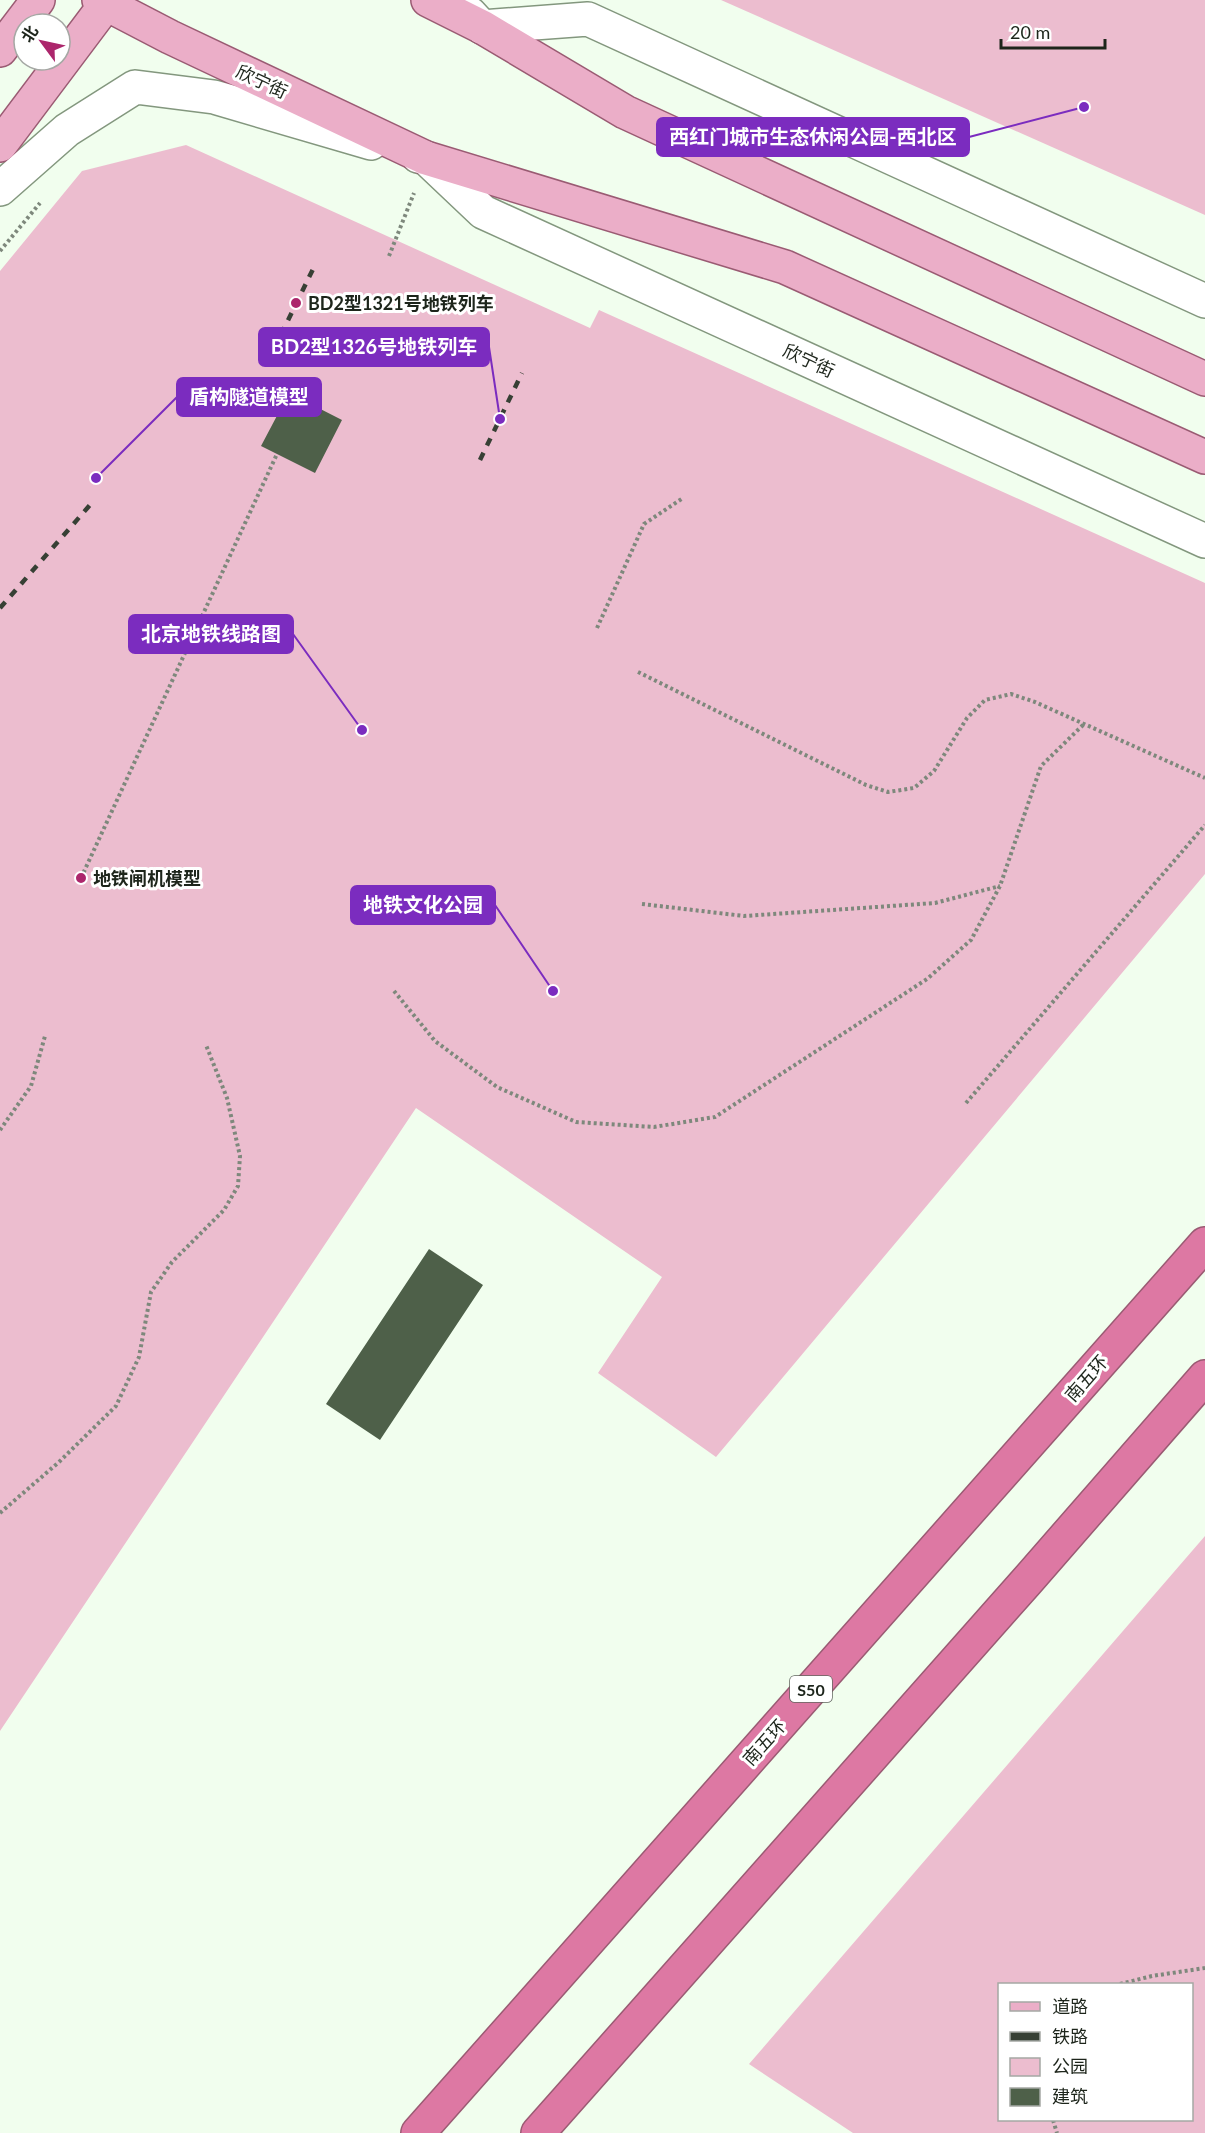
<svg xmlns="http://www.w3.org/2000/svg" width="1205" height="2133" viewBox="0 0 1205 2133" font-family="Lato,'Noto Sans SC',sans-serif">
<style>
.green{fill:#ecbdcf;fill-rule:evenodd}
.building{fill:#4e6049}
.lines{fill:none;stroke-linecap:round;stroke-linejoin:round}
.secondary-casing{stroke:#83977e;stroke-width:36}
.primary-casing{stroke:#9a5b73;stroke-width:36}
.highway-casing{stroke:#9a5b73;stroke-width:36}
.path{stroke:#7e887c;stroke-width:4;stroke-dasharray:3 3;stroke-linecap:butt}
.secondary{stroke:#fff;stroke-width:33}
.primary{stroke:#ebaec8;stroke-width:33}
.highway{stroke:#dd78a3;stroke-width:33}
.rail{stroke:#374035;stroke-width:4.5;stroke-dasharray:8 8;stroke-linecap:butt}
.poi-dot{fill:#ac266c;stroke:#fff;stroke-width:2}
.labels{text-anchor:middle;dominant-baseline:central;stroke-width:6;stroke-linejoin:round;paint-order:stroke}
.shield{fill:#fff;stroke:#61665f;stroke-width:1.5}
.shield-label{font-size:16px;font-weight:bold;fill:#1d251b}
.street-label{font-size:18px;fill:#1d251b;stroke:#fff}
.poi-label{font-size:18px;font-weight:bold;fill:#1d251b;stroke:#fff;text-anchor:start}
.leader{fill:none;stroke:#7b2cbf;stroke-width:2}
.callout-dot{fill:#7b2cbf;stroke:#fff;stroke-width:2}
.callout{fill:#7b2cbf;stroke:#7b2cbf;stroke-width:2}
.callout-label{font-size:20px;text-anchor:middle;font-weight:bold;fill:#fff}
</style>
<rect width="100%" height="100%" fill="#f1feee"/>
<!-- green -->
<path class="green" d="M 721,0 L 1205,0 L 1205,215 Z
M 186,145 L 590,328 L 599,310 L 1205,583 L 1205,874 L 716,1457 L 598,1373 L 662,1277 L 416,1108 L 0,1731 L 0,271 L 82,171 Z
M 1205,1536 L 1205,2133 L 853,2133 L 749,2064 ZM 1192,1984 L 1192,2120 L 1000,2120 L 1000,1984 Z"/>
<!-- building -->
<path class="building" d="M 289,393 L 342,420 L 315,473 L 261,446 Z
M 429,1249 L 483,1285 L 380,1440 L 326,1404 Z"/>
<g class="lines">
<defs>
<path id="secondary" d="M 470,14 L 482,27 L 588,19 L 1205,301
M 418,156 L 426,158 L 483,212 L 1205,541
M 0,189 L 67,130 L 135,87 L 214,97 L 371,143"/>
<path id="primary" d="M 99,0 L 170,37 L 426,158 L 785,267 L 1205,457
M 428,0 L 482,27 L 625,112 L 1205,379
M 0,50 L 38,0
M 0,145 L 109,0"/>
<path id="highway" d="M 418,2133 L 1205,1244
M 538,2133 L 1027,1581 L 1205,1377"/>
</defs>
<!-- secondary casing -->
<use href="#secondary" class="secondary-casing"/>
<!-- primary casing -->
<use href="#primary" class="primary-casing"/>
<!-- highway casing -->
<use href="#highway" class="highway-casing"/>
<!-- path -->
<path class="path" d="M 0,251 L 40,203
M 389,256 L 414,193
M 597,628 L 644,524 L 683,498
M 638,672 L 866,785 L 888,792 L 914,788 L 934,771 L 967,718 L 985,700 L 1011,694 L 1035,702 L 1205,778
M 81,878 L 277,454
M 642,904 L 744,916 L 935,903 L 1000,886
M 394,991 L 435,1041 L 497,1087 L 576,1122 L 654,1127 L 715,1117 L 927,979 L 971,940 L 1000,886 L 1041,766 L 1083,725
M 966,1103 L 1205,825
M 0,1130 L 31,1086 L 45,1036
M 0,1513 L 59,1462 L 116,1406 L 139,1357 L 151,1292 L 172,1262 L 224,1210 L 238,1186 L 240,1156 L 227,1098 L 206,1045
M 1120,1984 L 1152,1976 L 1205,1968
M 1053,2120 L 1057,2133"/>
<!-- secondary -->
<use href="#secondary" class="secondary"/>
<!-- primary -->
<use href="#primary" class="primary"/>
<!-- highway -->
<use href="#highway" class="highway"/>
<!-- rail -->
<path class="rail" d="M 274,349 L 315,265
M 480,460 L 522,373
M 0,608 L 90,505"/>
</g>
<!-- markers -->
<g class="poi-dot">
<circle cx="296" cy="303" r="6"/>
<circle cx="81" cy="878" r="6"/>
</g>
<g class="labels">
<!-- shield labels -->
<rect class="shield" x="790" y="1676" width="42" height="26" rx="4.5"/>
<g class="shield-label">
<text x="811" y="1689">S50</text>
</g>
<!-- street labels -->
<g class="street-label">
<text transform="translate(262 81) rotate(25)">欣宁街</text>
<text transform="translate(809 360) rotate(25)">欣宁街</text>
<text transform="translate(1086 1378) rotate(-49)">南五环</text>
<text transform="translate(764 1742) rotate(-48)">南五环</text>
</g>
<!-- poi labels -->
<g class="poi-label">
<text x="308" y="303">BD2型1321号地铁列车</text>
<text x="93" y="878">地铁闸机模型</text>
</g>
</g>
<!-- callouts -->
<path class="leader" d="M1084 107L969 137M500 419L489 347M96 478L177 397M362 730L293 634M553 991L495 905"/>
<g class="callout-dot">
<circle cx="1084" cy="107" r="6"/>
<circle cx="500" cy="419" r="6"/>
<circle cx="96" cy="478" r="6"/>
<circle cx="362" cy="730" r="6"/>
<circle cx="553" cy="991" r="6"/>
</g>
<g class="callout">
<rect x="657" y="118" width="312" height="38" rx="6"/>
<rect x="259" y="328" width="230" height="38" rx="6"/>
<rect x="177" y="378" width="144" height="38" rx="6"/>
<rect x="129" y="615" width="164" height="38" rx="6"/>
<rect x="351" y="886" width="144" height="38" rx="6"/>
</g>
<g class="callout-label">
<text x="813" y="144">西红门城市生态休闲公园-西北区</text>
<text x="374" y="354">BD2型1326号地铁列车</text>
<text x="249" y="404">盾构隧道模型</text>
<text x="211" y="641">北京地铁线路图</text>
<text x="423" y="912">地铁文化公园</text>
</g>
<!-- legend -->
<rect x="998" y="1983" width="195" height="138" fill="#ffffff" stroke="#a5a8a4" stroke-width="1.5"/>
<rect x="1010" y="2002" width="30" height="9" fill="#ebaec8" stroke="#a5a8a4" stroke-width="1.5"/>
<text x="1052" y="2013" font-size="18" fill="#1d251b">道路</text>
<rect x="1010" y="2032" width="30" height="9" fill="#374035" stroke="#a5a8a4" stroke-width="1.5"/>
<text x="1052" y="2043" font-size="18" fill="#1d251b">铁路</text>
<rect x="1010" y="2058" width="30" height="18" fill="#ecbdcf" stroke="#a5a8a4" stroke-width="1.5"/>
<text x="1052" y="2073" font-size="18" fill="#1d251b">公园</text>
<rect x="1010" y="2088" width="30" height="18" fill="#4e6049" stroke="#a5a8a4" stroke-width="1.5"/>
<text x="1052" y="2103" font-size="18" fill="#1d251b">建筑</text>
<!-- north arrow -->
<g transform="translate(42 42) rotate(303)"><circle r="28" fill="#ffffff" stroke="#a5a8a4" stroke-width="1.5"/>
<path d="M0-4.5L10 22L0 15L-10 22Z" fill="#ac266c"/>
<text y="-9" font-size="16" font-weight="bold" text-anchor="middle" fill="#1d251b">北</text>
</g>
<!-- scale -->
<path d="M1001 39v9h104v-9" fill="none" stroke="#1d251b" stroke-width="3"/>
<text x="1010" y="39" font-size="18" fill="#1d251b" stroke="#ffffff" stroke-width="4.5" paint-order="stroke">20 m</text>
</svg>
